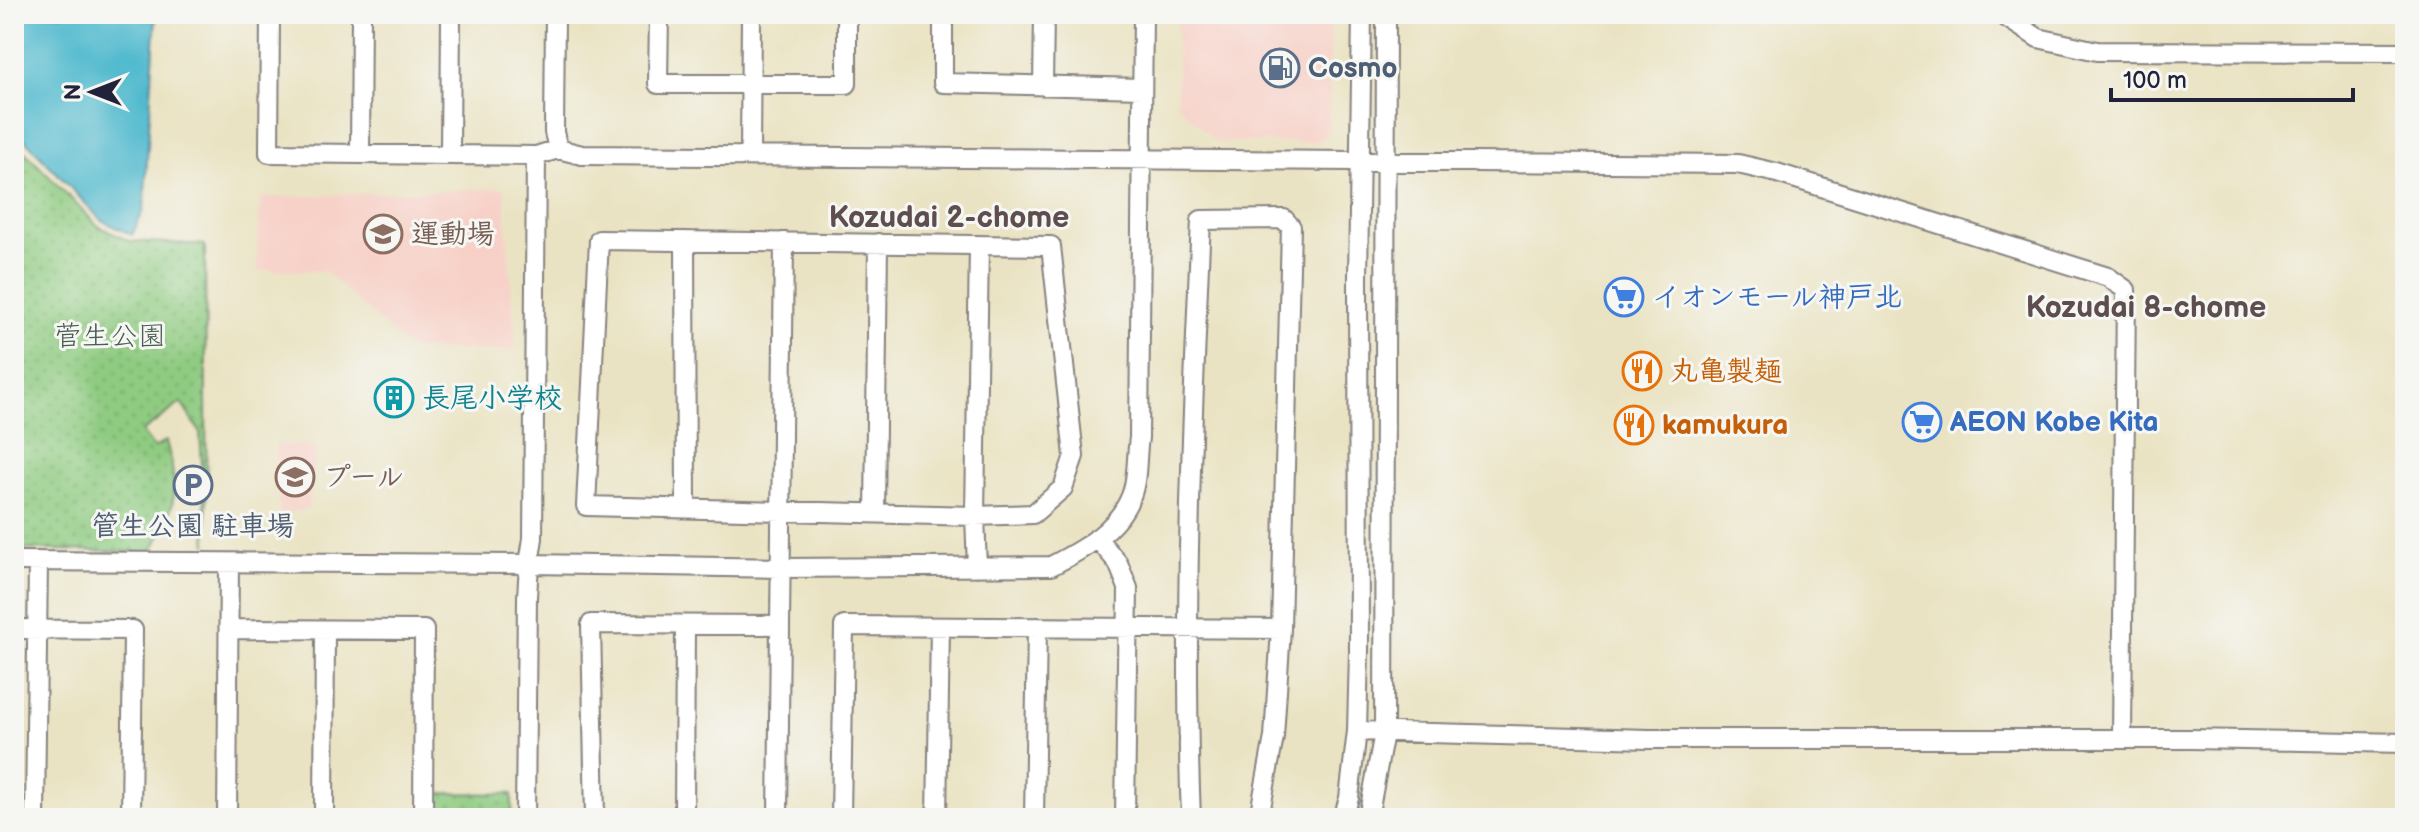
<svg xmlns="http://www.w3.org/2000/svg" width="2419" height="832" viewBox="0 0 2419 832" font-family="'Balsamiq Sans','Klee One',sans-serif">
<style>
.built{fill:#f7d1c8}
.grass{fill:url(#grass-dots);stroke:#58765e;stroke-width:2}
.water{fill:#50b9ce;stroke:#396e84;stroke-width:2}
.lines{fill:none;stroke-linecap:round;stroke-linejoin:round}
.minor-casing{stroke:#86827f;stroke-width:22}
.minor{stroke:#fff;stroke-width:18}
.labels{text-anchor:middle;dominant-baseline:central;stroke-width:6;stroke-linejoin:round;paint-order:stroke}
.service-label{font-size:28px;font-weight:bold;fill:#4e5e75;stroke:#f6f6f2;text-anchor:start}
.education-label{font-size:28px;font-weight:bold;fill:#785e54;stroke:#f6f6f2;text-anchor:start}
.shop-label{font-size:28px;font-weight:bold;fill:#366cbe;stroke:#f6f6f2;text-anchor:start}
.park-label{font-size:28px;fill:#485d54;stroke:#f6f6f2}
.food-label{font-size:28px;font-weight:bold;fill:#c56008;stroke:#f6f6f2;text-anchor:start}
.culture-label{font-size:28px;font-weight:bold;fill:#0d838f;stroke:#f6f6f2;text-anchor:start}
.neighbourhood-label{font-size:30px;font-weight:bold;fill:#5f4e4f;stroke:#f6f6f2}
</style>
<defs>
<pattern id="grass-dots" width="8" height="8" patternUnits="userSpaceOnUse" patternTransform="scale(2)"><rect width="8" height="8" fill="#8fcb81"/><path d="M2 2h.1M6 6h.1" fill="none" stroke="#7bae70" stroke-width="1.8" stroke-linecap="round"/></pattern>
</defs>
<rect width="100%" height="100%" fill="#f6f6f2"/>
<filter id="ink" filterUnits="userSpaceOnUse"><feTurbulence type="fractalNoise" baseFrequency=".0125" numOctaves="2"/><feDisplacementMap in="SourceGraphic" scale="16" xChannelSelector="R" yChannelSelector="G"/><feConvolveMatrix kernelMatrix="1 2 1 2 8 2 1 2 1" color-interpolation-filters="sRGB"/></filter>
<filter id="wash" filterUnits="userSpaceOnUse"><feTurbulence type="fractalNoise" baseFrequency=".006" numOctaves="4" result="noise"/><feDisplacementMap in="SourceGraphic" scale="32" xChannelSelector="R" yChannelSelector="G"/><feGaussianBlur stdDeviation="1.8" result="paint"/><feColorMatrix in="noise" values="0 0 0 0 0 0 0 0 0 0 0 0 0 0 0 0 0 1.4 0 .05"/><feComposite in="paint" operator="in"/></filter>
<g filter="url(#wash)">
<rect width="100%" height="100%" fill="#eae3c3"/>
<!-- built -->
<path class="built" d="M 1177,14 L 1331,14 L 1329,132 L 1319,142 L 1216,142 L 1177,104 Z
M 504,188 L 516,350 L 410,349 L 325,271 L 257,270 L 260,198 Z
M 276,445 L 317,446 L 308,508 L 279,515 Z"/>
<!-- grass -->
<path class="grass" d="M 14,141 L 98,226 L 129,241 L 205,245 L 207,545 L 200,432 L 181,403 L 142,432 L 154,448 L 166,441 C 179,491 177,506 151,552 L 14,549 Z
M 429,793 L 512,794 L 512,818 L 429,818 Z"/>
<!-- water -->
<path class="water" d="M 14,14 L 156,14 L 144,210 L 132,235 L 101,220 L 14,128 Z"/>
</g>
<g filter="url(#ink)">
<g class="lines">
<defs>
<path id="minor" d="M 270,14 L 269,153 L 536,156 L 558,149 L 582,155 L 1738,164 L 1777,173 L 2108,277 L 2126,290 L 2122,739
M 555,14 L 554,132 L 558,149
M 659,14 L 658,84 L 847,84 L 847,14
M 943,14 L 943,83 L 1142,88
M 2001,14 L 2038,38 L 2097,51 L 2405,52
M 1043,86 L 1044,14
M 450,153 L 451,14
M 360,154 L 361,14
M 536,156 L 533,538 L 529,564 L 782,568 L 1051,566 C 1082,550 1117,531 1131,496 C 1138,479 1136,456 1139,438 L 1143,14
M 750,156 L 751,14
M 599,240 L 1051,246 L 1074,456 L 1063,488 L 1033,514 L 975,516 L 586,506 Z
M 685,241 L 686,508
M 875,513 L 878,243
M 1097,538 L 1118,563 L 1128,588 L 1125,818
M 14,561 L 529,564 L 527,597 L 525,818
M 977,567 L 975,516 L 979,245
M 14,629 L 133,630 L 131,818
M 229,629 L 424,630 L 423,818
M 1357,731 L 1649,739 L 2190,739 L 2405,743
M 35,818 L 38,561
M 227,818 L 229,563
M 324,818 L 325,630
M 595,818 L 591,624 L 780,625
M 684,818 L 685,625
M 778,818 L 784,242
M 841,818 L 844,626 L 1281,629
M 937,818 L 940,627
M 1034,818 L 1037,627
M 1191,818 C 1183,619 1192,419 1201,220 L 1284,219 L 1291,227 L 1281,629 L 1274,737 L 1259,818
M 1343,818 L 1349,798 L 1357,731 L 1359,651 L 1358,278 L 1362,14
M 1368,818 L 1384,733 L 1386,14"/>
</defs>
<!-- minor casing -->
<use href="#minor" class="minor-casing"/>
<!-- minor -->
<use href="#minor" class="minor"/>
</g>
</g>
<!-- icons -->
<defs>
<symbol id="fuel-ring" viewBox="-11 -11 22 22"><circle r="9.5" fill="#f6f6f2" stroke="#5c6f8a" stroke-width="1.5"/><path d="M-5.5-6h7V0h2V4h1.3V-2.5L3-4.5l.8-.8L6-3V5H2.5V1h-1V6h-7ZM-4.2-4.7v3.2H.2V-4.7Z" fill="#5c6f8a"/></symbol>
<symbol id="school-ring" viewBox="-11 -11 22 22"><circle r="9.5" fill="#f6f6f2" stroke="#8d6e63" stroke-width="1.5"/><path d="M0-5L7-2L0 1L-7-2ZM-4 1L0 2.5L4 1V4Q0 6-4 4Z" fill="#8d6e63"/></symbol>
<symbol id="supermarket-ring" viewBox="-11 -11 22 22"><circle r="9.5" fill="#f6f6f2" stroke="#3f7fe0" stroke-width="1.5"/><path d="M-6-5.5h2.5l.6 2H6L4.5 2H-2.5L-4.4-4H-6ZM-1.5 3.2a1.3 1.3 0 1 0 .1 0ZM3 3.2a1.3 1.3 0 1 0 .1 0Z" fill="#3f7fe0"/></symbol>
<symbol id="restaurant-ring" viewBox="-11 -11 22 22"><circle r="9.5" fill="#f6f6f2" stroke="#e8710a" stroke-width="1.5"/><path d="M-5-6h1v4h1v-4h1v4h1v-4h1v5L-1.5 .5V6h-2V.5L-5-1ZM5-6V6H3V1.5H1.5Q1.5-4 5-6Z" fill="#e8710a"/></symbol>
<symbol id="building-ring" viewBox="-11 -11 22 22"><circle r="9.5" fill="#f6f6f2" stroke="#0f9aa8" stroke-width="1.5"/><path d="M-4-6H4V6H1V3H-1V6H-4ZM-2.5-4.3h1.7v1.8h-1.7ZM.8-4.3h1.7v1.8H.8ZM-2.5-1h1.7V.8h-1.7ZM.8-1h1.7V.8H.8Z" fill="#0f9aa8"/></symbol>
<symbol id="parking-ring" viewBox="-11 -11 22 22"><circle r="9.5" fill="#f6f6f2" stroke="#5c6f8a" stroke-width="1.5"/><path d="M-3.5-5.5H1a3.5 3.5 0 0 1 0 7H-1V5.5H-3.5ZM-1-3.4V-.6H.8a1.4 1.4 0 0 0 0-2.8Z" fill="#5c6f8a"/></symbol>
</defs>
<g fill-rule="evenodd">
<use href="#fuel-ring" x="1258" y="46" width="44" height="44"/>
<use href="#school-ring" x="361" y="212" width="44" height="44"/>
<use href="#supermarket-ring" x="1602" y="275" width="44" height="44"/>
<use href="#restaurant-ring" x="1620" y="349" width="44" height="44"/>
<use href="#building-ring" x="372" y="376" width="44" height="44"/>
<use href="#supermarket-ring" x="1900" y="400" width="44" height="44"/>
<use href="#restaurant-ring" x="1612" y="403" width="44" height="44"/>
<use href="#school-ring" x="273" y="455" width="44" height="44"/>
<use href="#parking-ring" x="171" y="463" width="44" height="44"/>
</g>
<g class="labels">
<!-- service labels -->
<g class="service-label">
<text x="1308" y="68">Cosmo</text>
<text x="193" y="526" text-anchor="middle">管生公園 駐車場</text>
</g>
<!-- education labels -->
<g class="education-label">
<text x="411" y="234">運動場</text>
<text x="323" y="477">プール</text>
</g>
<!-- shop labels -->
<g class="shop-label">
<text x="1652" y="297">イオンモール神戸北</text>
<text x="1950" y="422">AEON Kobe Kita</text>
</g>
<!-- park labels -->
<g class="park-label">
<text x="110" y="336">菅生公園</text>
</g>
<!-- food labels -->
<g class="food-label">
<text x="1670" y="371">丸亀製麺</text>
<text x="1662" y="425">kamukura</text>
</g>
<!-- culture labels -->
<g class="culture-label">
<text x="422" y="398">長尾小学校</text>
</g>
<!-- neighbourhood labels -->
<g class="neighbourhood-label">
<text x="949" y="218">Kozudai 2-chome</text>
<text x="2146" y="308">Kozudai 8-chome</text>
</g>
</g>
<!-- margin -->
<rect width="2419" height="832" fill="none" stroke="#f6f6f2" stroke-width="48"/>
<!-- north arrow -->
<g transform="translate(92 92) rotate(270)" stroke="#f6f6f2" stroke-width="6" paint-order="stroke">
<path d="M0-6L14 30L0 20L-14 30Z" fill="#22223b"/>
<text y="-12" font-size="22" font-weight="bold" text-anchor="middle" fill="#22223b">N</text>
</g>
<!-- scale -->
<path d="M2111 88v12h242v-12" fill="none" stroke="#22223b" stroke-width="4"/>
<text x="2123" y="88" font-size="24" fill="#22223b" stroke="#f6f6f2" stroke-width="6" paint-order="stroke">100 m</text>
</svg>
